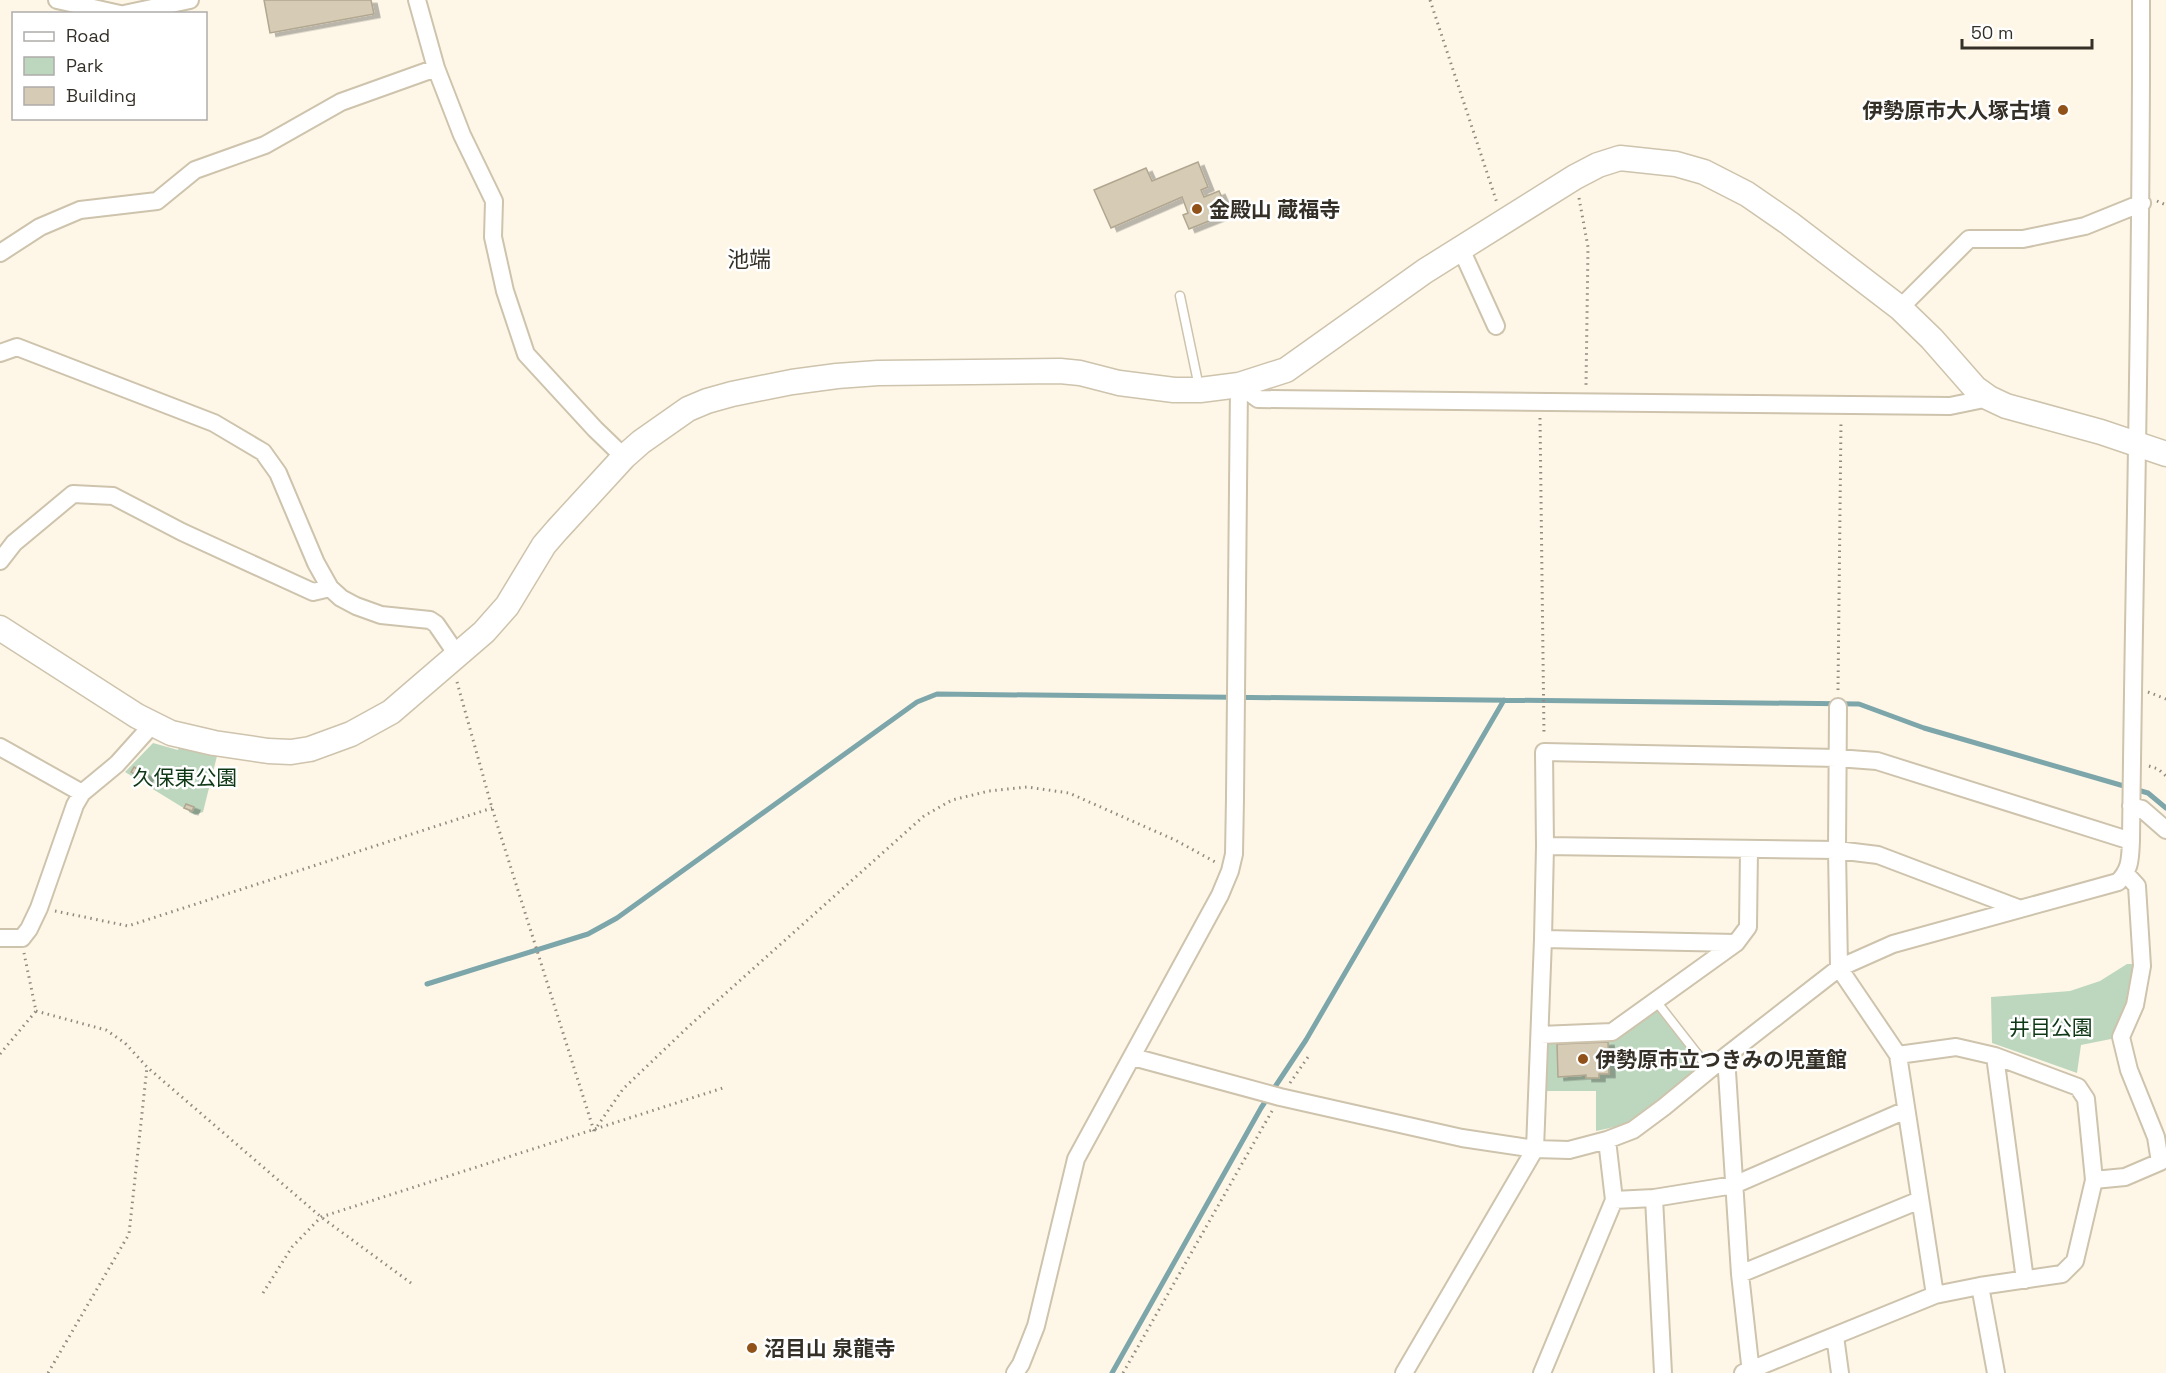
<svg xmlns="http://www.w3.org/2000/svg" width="2166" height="1373" viewBox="0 0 2166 1373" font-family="'Space Grotesk','Noto Sans JP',sans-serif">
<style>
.green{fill:#bdd7be}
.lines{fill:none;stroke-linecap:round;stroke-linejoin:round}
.stream{stroke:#7da6ab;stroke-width:5}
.building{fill:#d6cbb4;stroke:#b1a68f;stroke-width:1.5;filter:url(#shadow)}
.lane-casing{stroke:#cec3ac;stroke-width:11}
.street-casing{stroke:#cec3ac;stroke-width:20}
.secondary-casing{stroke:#cec3ac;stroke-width:27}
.path{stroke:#908b7f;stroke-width:3;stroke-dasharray:1.5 4.5;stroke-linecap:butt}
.lane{stroke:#fff;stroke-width:8}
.street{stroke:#fff;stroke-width:16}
.secondary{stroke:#fff;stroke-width:24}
.poi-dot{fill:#91521a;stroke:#fff;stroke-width:2}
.labels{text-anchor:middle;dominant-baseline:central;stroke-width:5;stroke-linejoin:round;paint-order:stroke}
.poi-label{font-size:21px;font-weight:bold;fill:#353027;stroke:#fff;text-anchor:start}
.park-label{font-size:21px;fill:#0f3816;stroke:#fff}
.neighbourhood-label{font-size:22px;fill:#353027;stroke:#fff}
</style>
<defs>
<filter id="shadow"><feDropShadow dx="6" dy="3.5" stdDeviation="0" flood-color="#0004"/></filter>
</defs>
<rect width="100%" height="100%" fill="#fef7e8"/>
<!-- green -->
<path class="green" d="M 153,743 L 178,750 L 179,747 L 217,756 L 203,812 L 195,815 L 125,772 Z
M 2127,964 L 2139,964 L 2129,1011 L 2111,1039 L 2081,1045 L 2077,1073 L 1992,1043 L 1991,997 L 2070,991 L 2100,981 Z
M 1650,1010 L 1658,1010 L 1698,1062 L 1699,1069 L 1624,1125 L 1596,1131 L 1596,1091 L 1544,1091 L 1545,1044 L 1549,1040 L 1608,1037 Z"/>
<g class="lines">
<!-- stream -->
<path class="stream" d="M 427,984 L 588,934 L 617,918 L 917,702 L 937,694 L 1859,704 L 1924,728 L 2148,793 L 2166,808
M 1112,1373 L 1261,1108 L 1306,1040 L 1504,700"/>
</g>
<!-- building -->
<path class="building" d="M 264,0 L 371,0 L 374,14 L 270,33 Z
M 1198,162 L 1208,187 L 1201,190 L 1204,197 L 1219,191 L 1229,213 L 1189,229 L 1183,215 L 1188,213 L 1182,197 L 1111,228 L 1094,190 L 1146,168 L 1152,181 Z
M 134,767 L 148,775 L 145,781 L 131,772 Z
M 186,804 L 194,807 L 192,811 L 184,808 Z
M 1608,1042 L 1609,1074 L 1599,1074 L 1599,1078 L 1586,1078 L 1586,1075 L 1558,1077 L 1557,1044 Z"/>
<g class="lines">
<defs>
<path id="lane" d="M 1180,296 L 1199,387
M 1656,1001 L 1709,1069"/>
<path id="street" d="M 57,0 L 120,14
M 417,0 L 436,68
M 124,14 L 190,0
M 1461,249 L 1496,326
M 0,253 L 40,227 L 80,210 L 157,201 L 195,170 L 265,145 L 341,102 L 436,68 L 462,135 L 494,201 L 493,237 L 505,291 L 526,354 L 595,429 L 624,457
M 1900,308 L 1969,239 L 2023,239 L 2085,226 L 2142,203
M 0,353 L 17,347 L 214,423 L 263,452 L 278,473 L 316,563 L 330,588 L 341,598 L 356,606 L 381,615 L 430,620 L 436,624 L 458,656
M 1239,385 L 1258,399 L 1950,406 L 1989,398
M 0,561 L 14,543 L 73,494 L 113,496 L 182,532 L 313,592 L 330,588
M 0,747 L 82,793
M 2131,806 L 2142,809 L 2166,830
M 1545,846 L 1837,850 L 1878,855 L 2018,908
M 0,938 L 22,938 L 29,929 L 39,908 L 75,805 L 82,793 L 117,764 L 152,725
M 1543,939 L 1736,943 L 1748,927 L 1749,849
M 1540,1035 L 1612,1032 L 1736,943
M 1898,1055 L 1956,1047 L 1995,1056 L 2078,1087 L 2086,1099 L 2094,1180 L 2075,1261 L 2062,1274 L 1980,1286 L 1935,1295
M 1726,1056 L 1740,1274 L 1751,1373
M 1995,1056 L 2025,1280
M 1133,1057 L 1280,1097 L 1462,1138 L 1535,1149 L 1569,1150 L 1607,1140 L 1633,1130 L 1664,1107 L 1726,1056 L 1839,968 L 1893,944 L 2118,882 C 2131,869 2130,858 2131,841 C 2134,560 2142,280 2141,0
M 1607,1140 L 1614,1200
M 2094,1180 L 2125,1177 L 2160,1162 L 2156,1137 L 2129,1070 L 2121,1037 L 2135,1005 L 2142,966 L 2137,886 L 2126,874
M 1740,1274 L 1920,1200
M 1980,1286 L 1996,1373
M 1835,1336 L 1840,1373
M 1015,1373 L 1021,1364 L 1036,1326 L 1076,1159 L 1220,895 L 1230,871 L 1234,854 L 1235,798 L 1239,385
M 1404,1373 L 1535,1149 L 1543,939 L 1545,846 L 1544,752 L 1837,758 L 1877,761 L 2131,841
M 1542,1373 L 1614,1200 L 1654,1198
M 1663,1373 L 1654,1198 L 1734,1185 L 1906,1110
M 1743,1373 L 1935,1295 L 1898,1055 L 1839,968 L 1837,850 L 1838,707"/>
<path id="secondary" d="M 0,628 L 137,716 L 171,733 L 214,743 L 268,751 L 291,752 L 310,749 L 351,734 L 391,712 L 484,632 L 507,606 L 544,545 L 557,530 L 624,457 L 641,442 L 688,409 L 707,401 L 732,394 L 792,382 L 837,376 L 878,373 L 1060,371 L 1080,373 L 1119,383 L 1174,390 L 1200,390 L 1239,385 L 1286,370 L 1425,271 L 1575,177 L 1598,165 L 1620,158 L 1676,164 L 1704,172 L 1747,194 L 1789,223 L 1900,308 L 1932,339 L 1975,388 L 1989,398 L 2006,406 L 2101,432 L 2166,454"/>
</defs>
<!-- lane casing -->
<use href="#lane" class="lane-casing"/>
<!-- street casing -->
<use href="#street" class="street-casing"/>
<!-- secondary casing -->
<use href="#secondary" class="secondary-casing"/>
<!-- path -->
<path class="path" d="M 1430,0 L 1497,203
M 1579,198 L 1588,247 L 1586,386
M 2157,201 L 2166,205
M 1540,418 L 1544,736
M 457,682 L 492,808 L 594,1131
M 1838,690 L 1841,421
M 2148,692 L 2166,699
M 2149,766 L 2158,769 L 2166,776
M 55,911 L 128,926 L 492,808
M 36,1011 L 106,1030 L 125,1043 L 147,1067 L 321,1217 L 411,1283
M 0,1054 L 36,1011 L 24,953
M 1290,1083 L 1308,1057
M 594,1131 L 623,1089 L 688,1027 L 924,816 L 952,800 L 989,791 L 1027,787 L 1069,793 L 1175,840 L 1217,863
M 263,1293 L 292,1247 L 321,1217 L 726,1087
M 48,1373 L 129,1234 L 147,1067
M 1123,1373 L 1272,1111"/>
<!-- lane -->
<use href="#lane" class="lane"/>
<!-- street -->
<use href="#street" class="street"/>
<!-- secondary -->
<use href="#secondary" class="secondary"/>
</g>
<!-- markers -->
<g class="poi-dot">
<circle cx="2063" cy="110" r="6"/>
<circle cx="1197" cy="209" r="6"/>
<circle cx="1583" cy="1059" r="6"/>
<circle cx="752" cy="1348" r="6"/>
</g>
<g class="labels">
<!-- poi labels -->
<g class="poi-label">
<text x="2051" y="110" text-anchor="end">伊勢原市大人塚古墳</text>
<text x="1209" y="209">金殿山 蔵福寺</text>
<text x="1595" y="1059">伊勢原市立つきみの児童館</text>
<text x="764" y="1348">沼目山 泉龍寺</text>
</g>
<!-- park labels -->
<g class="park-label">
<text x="185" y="777">久保東公園</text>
<text x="2051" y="1027">井目公園</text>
</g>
<!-- neighbourhood labels -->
<g class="neighbourhood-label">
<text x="749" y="259">池端</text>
</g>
</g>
<!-- legend -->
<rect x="12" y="12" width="195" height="108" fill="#ffffff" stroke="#aeaca9" stroke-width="1.5"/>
<rect x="24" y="32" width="30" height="9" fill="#ffffff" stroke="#aeaca9" stroke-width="1.5"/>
<text x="66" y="42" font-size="18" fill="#353027">Road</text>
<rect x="24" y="57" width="30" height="18" fill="#bdd7be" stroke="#aeaca9" stroke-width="1.5"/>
<text x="66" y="72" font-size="18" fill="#353027">Park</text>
<rect x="24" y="87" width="30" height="18" fill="#d6cbb4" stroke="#aeaca9" stroke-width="1.5"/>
<text x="66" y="102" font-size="18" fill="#353027">Building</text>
<!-- scale -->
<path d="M1962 39v9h130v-9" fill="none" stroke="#353027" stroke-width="3"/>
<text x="1971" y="39" font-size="18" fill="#353027" stroke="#ffffff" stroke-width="4.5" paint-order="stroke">50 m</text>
</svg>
